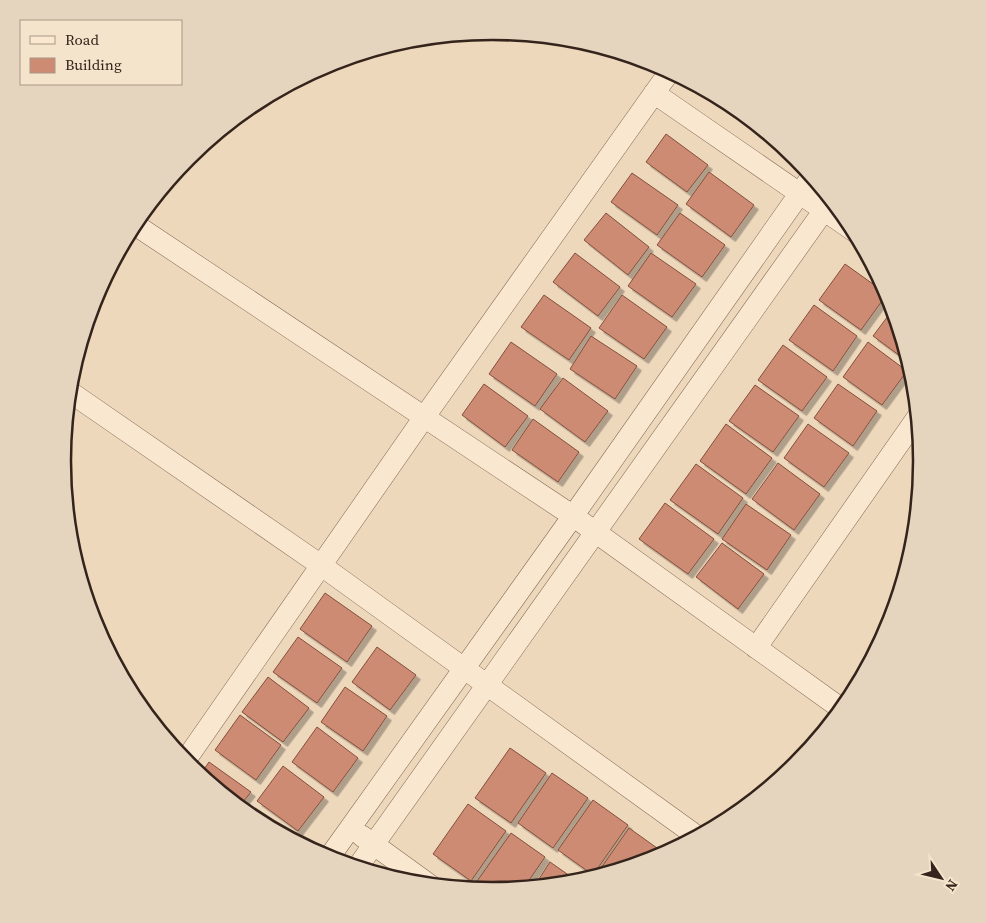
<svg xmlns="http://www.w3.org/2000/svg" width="986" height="923" viewBox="0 0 986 923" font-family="'Source Serif 4',serif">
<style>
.building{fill:#cc8b72;stroke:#844f3c;filter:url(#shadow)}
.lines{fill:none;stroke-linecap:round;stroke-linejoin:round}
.minor-casing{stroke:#856956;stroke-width:22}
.minor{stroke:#f9e7cf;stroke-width:21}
.rim{fill:none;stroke:#34241b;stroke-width:2.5}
</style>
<defs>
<filter id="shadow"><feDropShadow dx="4.5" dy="4.5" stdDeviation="0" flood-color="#0004"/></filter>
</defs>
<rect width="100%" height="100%" fill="#eed8bc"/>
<!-- building -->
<path class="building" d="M 666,134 L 708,165 L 687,192 L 646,162 Z
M 709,172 L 754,205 L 731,237 L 686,204 Z
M 632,173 L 678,205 L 657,235 L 611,202 Z
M 606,213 L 649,247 L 628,275 L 584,240 Z
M 680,213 L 725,245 L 702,277 L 657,245 Z
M 575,253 L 620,287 L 598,316 L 553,282 Z
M 651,253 L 696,284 L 672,317 L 628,286 Z
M 845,264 L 887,294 L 861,330 L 819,300 Z
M 544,295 L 591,328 L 569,360 L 521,327 Z
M 622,295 L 667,327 L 644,359 L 599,328 Z
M 814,305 L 857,336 L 833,371 L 789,340 Z
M 894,308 L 911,364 L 873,336 Z
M 591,336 L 637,366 L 615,399 L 570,369 Z
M 511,342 L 557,374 L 535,406 L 489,374 Z
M 868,342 L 907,371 L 882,405 L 843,377 Z
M 783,345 L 827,377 L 802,411 L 758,380 Z
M 563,378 L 608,411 L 585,442 L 540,409 Z
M 484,384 L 528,416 L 505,447 L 462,415 Z
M 838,384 L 877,411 L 853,446 L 814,418 Z
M 755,385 L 799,416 L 773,452 L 729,421 Z
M 533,419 L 579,452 L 558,482 L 512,450 Z
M 726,424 L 772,458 L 746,494 L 700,461 Z
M 808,424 L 849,453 L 824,487 L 784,458 Z
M 778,463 L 820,494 L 794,530 L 752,499 Z
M 696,464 L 743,498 L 718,534 L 670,500 Z
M 665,503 L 714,539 L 688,574 L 639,539 Z
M 746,504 L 791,535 L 767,570 L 722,539 Z
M 722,543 L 764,574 L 738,609 L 696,577 Z
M 325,593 L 372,626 L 347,662 L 300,629 Z
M 298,637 L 342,668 L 317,703 L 273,672 Z
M 377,647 L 416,675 L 390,710 L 352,682 Z
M 268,677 L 309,708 L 283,742 L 242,712 Z
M 345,687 L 387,716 L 363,751 L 321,722 Z
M 240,715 L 281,745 L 256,780 L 215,750 Z
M 317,727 L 358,758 L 333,792 L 292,762 Z
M 510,748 L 546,773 L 511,823 L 475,798 Z
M 209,762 L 251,792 L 239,807 L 200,775 Z
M 283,766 L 324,797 L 298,831 L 257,801 Z
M 552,773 L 588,798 L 553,848 L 518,823 Z
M 593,800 L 628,825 L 593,875 L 558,850 Z
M 468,804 L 506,831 L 471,881 L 433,854 Z
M 254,809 L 296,840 L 295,841 L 254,819 L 250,816 Z
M 629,828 L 664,853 L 657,859 L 594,878 Z
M 511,833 L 545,857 L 523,889 L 485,891 L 475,884 Z
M 550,862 L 580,883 L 533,888 Z"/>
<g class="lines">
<defs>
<path id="minor" d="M 654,93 L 857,233
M 134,224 L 573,516 L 843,710
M 70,392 L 322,566 L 698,837
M 756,648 L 919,415
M 185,761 L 425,416 L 670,71
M 362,836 L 431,886
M 328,859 L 573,516 L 812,176
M 357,868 L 832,199"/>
</defs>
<!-- minor casing -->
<use href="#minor" class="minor-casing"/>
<!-- minor -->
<use href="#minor" class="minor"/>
</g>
<!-- crop -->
<path d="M0 0H986V923H0ZM71 461a421 421 0 1 1 842 0a421 421 0 1 1-842 0Z" fill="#e6d5be" fill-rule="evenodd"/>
<path class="rim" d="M71 461a421 421 0 1 1 842 0a421 421 0 1 1-842 0Z"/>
<!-- legend -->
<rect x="20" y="20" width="162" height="65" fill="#f5e4cc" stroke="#a89785"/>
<rect x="30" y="36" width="25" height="8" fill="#f9e7cf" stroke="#a89785"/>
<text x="65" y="45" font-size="15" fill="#34241b">Road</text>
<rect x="30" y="58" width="25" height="15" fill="#cc8b72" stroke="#a89785"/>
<text x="65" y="70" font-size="15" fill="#34241b">Building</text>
<!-- north arrow -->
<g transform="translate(941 878) rotate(125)" stroke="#f5e4cc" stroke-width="4" paint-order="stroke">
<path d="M0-4L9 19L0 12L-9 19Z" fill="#34241b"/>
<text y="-8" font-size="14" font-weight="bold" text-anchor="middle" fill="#34241b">N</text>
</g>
</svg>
